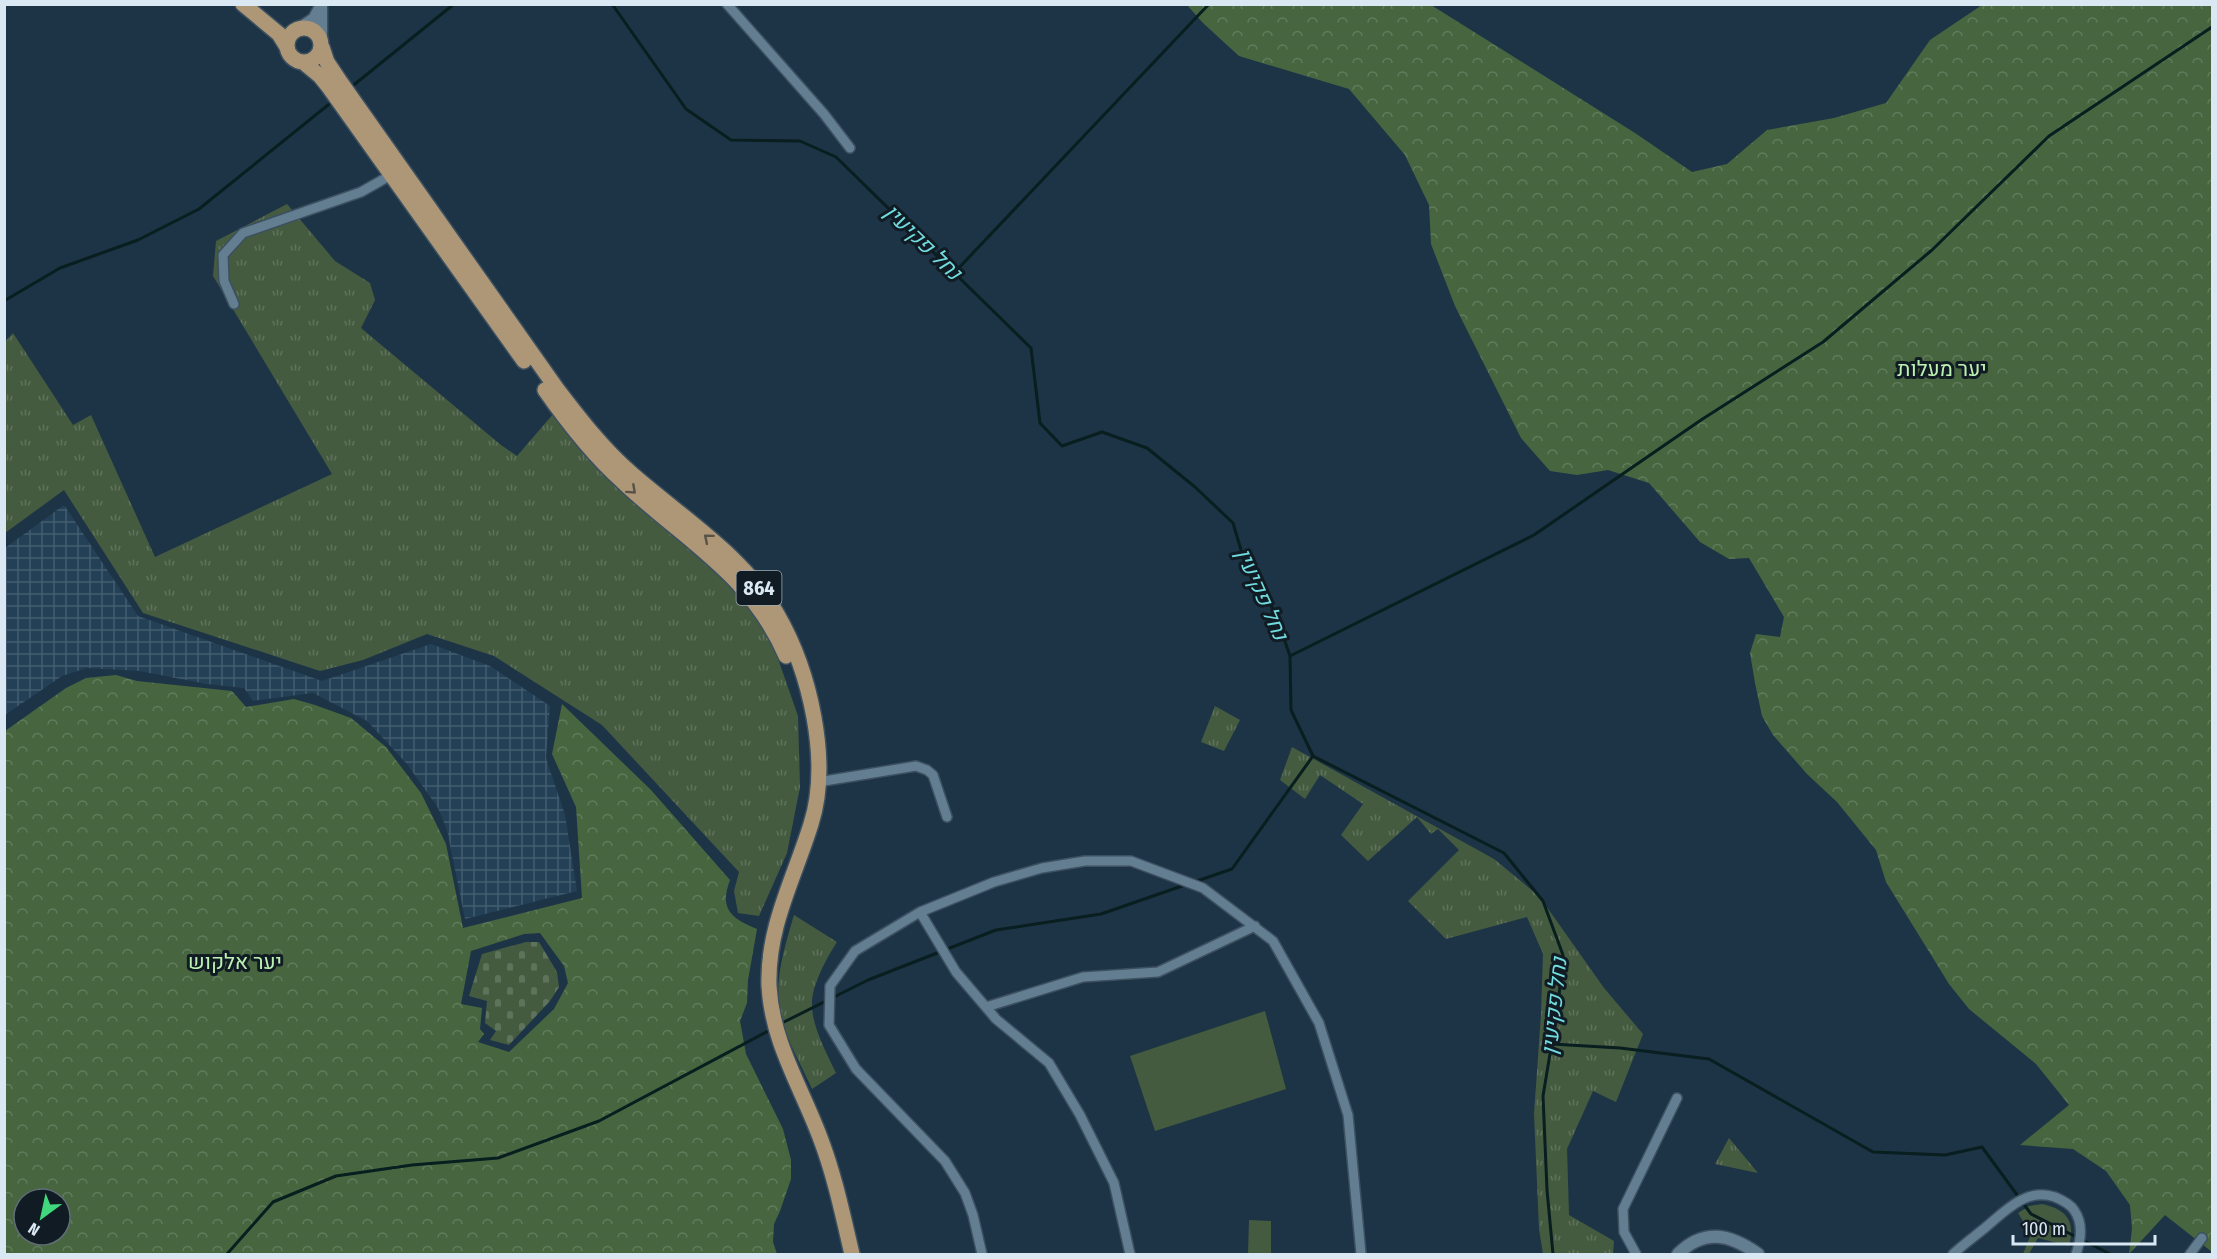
<svg xmlns="http://www.w3.org/2000/svg" width="2217" height="1259" viewBox="0 0 2217 1259" font-family="'Fira Sans Condensed',Heebo,sans-serif">
<style>
.industrial{fill:url(#industrial-grid)}
.grass{fill:url(#grass-tufts)}
.forest{fill:url(#forest-crowns);fill-rule:evenodd}
.cemetery{fill:url(#cemetery-stones)}
.green{fill:#455b40}
.lines{fill:none;stroke-linecap:round;stroke-linejoin:round}
.stream{stroke:#081e1f;stroke-width:3}
.minor-casing{stroke:#3c5060;stroke-width:12}
.tertiary-casing{stroke:#3c5060;stroke-width:15}
.primary-casing{stroke:#3c5060;stroke-width:18}
.minor{stroke:#637d91;stroke-width:9}
.tertiary{stroke:#637d91;stroke-width:12}
.primary{stroke:#ad9777;stroke-width:15}
.oneway{stroke:#575349}
.labels{text-anchor:middle;dominant-baseline:central;stroke-width:6;stroke-linejoin:round;paint-order:stroke}
.shield{fill:#111b23;stroke:#9eaab5;stroke-width:1.5}
.shield-label{font-size:20px;font-weight:bold;fill:#dae8f4}
.park-label{font-size:21px;fill:#bdf1b2;stroke:#111b23}
.water-label{font-size:22px;font-style:italic;fill:#71dce0;stroke:#111b23}
</style>
<defs>
<pattern id="industrial-grid" width="8" height="8" patternUnits="userSpaceOnUse" patternTransform="scale(1.5)"><rect width="8" height="8" fill="#234056"/><path d="M0 4h8M4 0v8" fill="none" stroke="#425c6f"/></pattern>
<pattern id="grass-tufts" width="24" height="20" patternUnits="userSpaceOnUse" patternTransform="scale(1.5)"><rect width="24" height="20" fill="#455b40"/><path d="M3 7l-1-3M5 7V3M7 7l1-3M15 17l-1-3M17 17v-4M19 17l1-3" fill="none" stroke="#5f735c"/></pattern>
<pattern id="forest-crowns" width="20" height="18" patternUnits="userSpaceOnUse" patternTransform="scale(1.5)"><rect width="20" height="18" fill="#476640"/><path d="M2 6a3 3 0 1 1 6 0M12 15a3 3 0 1 1 6 0" fill="none" stroke="#617c5c"/></pattern>
<pattern id="cemetery-stones" width="16" height="16" patternUnits="userSpaceOnUse" patternTransform="scale(1.5)"><rect width="16" height="16" fill="#455b40"/><path d="M2 7V4a2 2 0 0 1 4 0v3zM10 15v-3a2 2 0 0 1 4 0v3z" fill="#5f735c"/></pattern>
</defs>
<rect width="100%" height="100%" fill="#1d3446"/>
<!-- industrial -->
<path class="industrial" d="M 64,505 L 138,616 L 322,681 L 431,644 L 490,666 L 550,706 L 546,758 L 565,815 L 577,891 L 465,919 L 447,830 L 438,808 L 407,764 L 367,721 L 313,693 L 253,701 L 244,688 L 207,684 L 139,671 L 87,668 L 62,676 L 5,715 L 5,548 Z"/>
<!-- grass -->
<path class="grass" d="M 287,204 L 335,261 L 370,283 L 375,300 L 361,328 L 501,445 L 517,456 L 554,413 L 741,590 L 769,633 L 798,716 L 800,787 L 787,853 L 759,916 L 738,913 L 734,891 L 739,872 L 602,725 L 494,656 L 427,634 L 363,660 L 320,671 L 143,613 L 64,490 L 5,533 L 4,343 L 13,333 L 73,425 L 91,415 L 155,557 L 332,474 L 213,276 L 216,241 Z
M 1215,706 L 1240,720 L 1224,751 L 1201,742 Z
M 1292,747 L 1494,859 L 1539,896 L 1604,988 L 1643,1034 L 1616,1102 L 1593,1091 L 1567,1149 L 1569,1215 L 1614,1241 L 1613,1254 L 1543,1254 L 1539,1229 L 1534,1114 L 1541,1014 L 1543,954 L 1527,917 L 1446,939 L 1408,901 L 1459,850 L 1438,829 L 1431,834 L 1417,817 L 1368,861 L 1341,835 L 1363,804 L 1320,775 L 1305,799 L 1280,780 Z
M 794,915 L 837,942 C 827,957 812,985 812,1003 C 811,1025 827,1054 836,1073 L 812,1089 C 801,1064 785,1038 780,1011 C 774,979 785,946 794,915 Z
M 1729,1138 L 1758,1173 L 1715,1164 Z"/>
<!-- forest -->
<path class="forest" d="M 1187,5 L 1431,5 L 1635,133 L 1692,172 L 1727,164 L 1767,130 L 1834,118 L 1886,103 L 1930,40 L 1982,5 L 2212,5 L 2212,1252 L 2165,1215 L 2129,1254 L 2132,1229 L 2130,1205 L 2106,1171 L 2073,1149 L 2020,1145 L 2069,1105 L 2036,1064 L 1969,1009 L 1949,984 L 1886,882 L 1876,850 L 1837,802 L 1807,774 L 1773,735 L 1762,716 L 1755,683 L 1750,653 L 1756,634 L 1780,637 L 1784,617 L 1749,558 L 1729,559 L 1700,542 L 1649,483 L 1608,470 L 1577,475 L 1550,471 L 1521,438 L 1455,306 L 1431,244 L 1429,205 L 1405,155 L 1349,89 L 1239,56 L 1203,23 Z
M 116,675 L 137,681 L 232,691 L 246,707 L 294,699 L 315,705 L 351,718 L 386,747 L 421,793 L 446,844 L 463,928 L 582,898 L 576,807 L 552,754 L 562,704 L 651,790 L 730,880 C 719,909 731,918 757,929 L 748,980 L 747,1003 L 740,1021 L 746,1054 L 783,1129 L 791,1160 L 791,1179 L 780,1211 L 774,1224 L 773,1242 L 777,1254 L 5,1254 L 5,731 L 66,688 L 86,678 ZM 524,934 L 540,933 L 564,966 L 568,983 L 554,1009 L 509,1052 L 478,1042 L 484,1034 L 480,1029 L 482,1008 L 461,1004 L 471,951 ZM 24,1199 L 60,1199 L 60,1235 L 24,1235 Z"/>
<!-- cemetery -->
<path class="cemetery" d="M 526,942 L 539,942 L 557,972 L 559,987 L 550,1001 L 509,1045 L 490,1040 L 496,1031 L 485,1023 L 487,1001 L 469,996 L 482,954 Z"/>
<!-- green -->
<path class="green" d="M 1265,1011 L 1286,1089 L 1155,1131 L 1130,1056 Z
M 2042,1204 C 2066,1209 2076,1221 2069,1246 L 2038,1238 L 2029,1254 L 2023,1254 L 2031,1234 L 2018,1213 L 2029,1206 Z
M 1249,1220 L 1271,1221 L 1271,1254 L 1248,1254 Z"/>
<g class="lines">
<!-- stream -->
<path class="stream" d="M 612,4 L 686,109 L 731,140 L 800,141 L 836,157 L 1031,348 L 1040,423 L 1062,446 L 1102,432 L 1147,448 L 1195,487 L 1233,523 L 1247,570 L 1274,610 L 1290,656 L 1291,710 L 1313,756 L 1504,853 L 1543,901 L 1563,955 L 1558,1006 L 1543,1096 L 1547,1190 L 1553,1254
M 350,88 L 454,4
M 954,273 L 1209,4
M 4,301 L 60,268 L 138,240 L 199,209 L 333,101
M 1290,656 L 1534,535 L 1701,420 L 1823,342 L 1932,250 L 2049,136 L 2212,27
M 1194,882 L 1232,869 L 1313,756
M 780,1024 L 868,980 L 996,930 L 1101,914 L 1185,885
M 1552,1044 L 1620,1048 L 1709,1059 L 1873,1152 L 1945,1155 L 1982,1147 L 2031,1214 L 2110,1254
M 227,1254 L 273,1202 L 336,1176 L 412,1165 L 498,1158 L 599,1121 L 772,1029"/>
<defs>
<path id="minor" d="M 727,4 L 824,114 L 850,148
M 234,304 L 224,281 L 223,255 L 243,233 L 361,192 L 384,179 L 392,171
M 818,782 L 916,766 L 927,770 L 933,775 L 947,817
M 920,912 L 956,972 L 996,1019 L 1049,1063 L 1080,1115 L 1114,1183 L 1130,1254
M 986,1007 L 1083,977 L 1158,972 L 1255,926
M 982,1254 L 973,1215 L 965,1193 L 945,1161 L 856,1069 L 829,1025 L 830,986 L 855,951 L 920,912 L 994,882 L 1042,868 L 1085,861 L 1131,861 L 1203,888 L 1273,941 L 1319,1023 L 1348,1115 L 1361,1254
M 1636,1254 L 1624,1232 L 1623,1209 L 1677,1098
M 1953,1254 C 1963,1245 1975,1236 1986,1227 C 2005,1211 2027,1187 2055,1197 C 2062,1200 2070,1204 2074,1210 C 2084,1224 2081,1240 2076,1254
M 2190,1254 L 2202,1238"/>
<path id="tertiary" d="M 302,27 L 314,19 L 320,8
M 321,38 L 321,4
M 1678,1254 C 1704,1228 1730,1234 1758,1254"/>
<path id="primary" d="M 243,4 L 279,34 L 287,47
M287 45a17 17 0 1 1 34 0a17 17 0 1 1-34 0Z
M 322,47 L 327,62 L 339,80 L 557,389 C 580,419 603,449 632,474 C 681,517 744,556 777,614 C 810,671 831,761 811,824 C 794,879 767,927 769,986 C 772,1043 802,1088 821,1140 C 835,1177 843,1216 852,1254
M 303,62 L 320,76 L 328,86 L 524,361
M 545,390 C 568,423 592,454 622,481 C 684,540 751,574 786,656"/>
</defs>
<!-- minor casing -->
<use href="#minor" class="minor-casing"/>
<!-- tertiary casing -->
<use href="#tertiary" class="tertiary-casing"/>
<!-- primary casing -->
<use href="#primary" class="primary-casing"/>
<!-- minor -->
<use href="#minor" class="minor"/>
<!-- tertiary -->
<use href="#tertiary" class="tertiary"/>
<!-- primary -->
<use href="#primary" class="primary"/>
</g>
<!-- one-way arrows -->
<defs><path id="oneway-chevron" d="M-2-3.5L2.5 0L-2 3.5" fill="none" stroke-width="1.6" stroke-linecap="round" stroke-linejoin="round" transform="scale(1.5)"/></defs>
<g class="oneway">
<use href="#oneway-chevron" transform="translate(632 490) rotate(42)"/>
<use href="#oneway-chevron" transform="translate(708 538) rotate(-140)"/>
</g>
<g class="labels">
<!-- shield labels -->
<rect class="shield" x="736.5" y="571" width="45" height="34" rx="4.5"/>
<g class="shield-label">
<text x="759" y="588">864</text>
</g>
<!-- park labels -->
<g class="park-label">
<text x="1942" y="369">יער מעלות</text>
<text x="235" y="962">יער אלקוש</text>
</g>
<!-- water labels -->
<g class="water-label">
<text transform="translate(923 242) rotate(44)">נחל פקיעין</text>
<text transform="translate(1262 594) rotate(66)">נחל פקיעין</text>
<text transform="translate(1554 1006) rotate(-84)">נחל פקיעין</text>
</g>
</g>
<!-- border -->
<rect width="2217" height="1259" fill="none" stroke="#dae8f4" stroke-width="12"/>
<!-- north arrow -->
<g transform="translate(42 1217) rotate(213)"><circle r="28" fill="#111b23" stroke="#616d77" stroke-width="1.5"/>
<path d="M0-4.5L10 22L0 15L-10 22Z" fill="#41d77c"/>
<text y="-9" font-size="16" font-weight="bold" text-anchor="middle" fill="#dae8f4">N</text>
</g>
<!-- scale -->
<path d="M2013 1235v9h142v-9" fill="none" stroke="#dae8f4" stroke-width="3"/>
<text x="2022" y="1235" font-size="18" fill="#dae8f4" stroke="#111b23" stroke-width="4.5" paint-order="stroke">100 m</text>
</svg>
